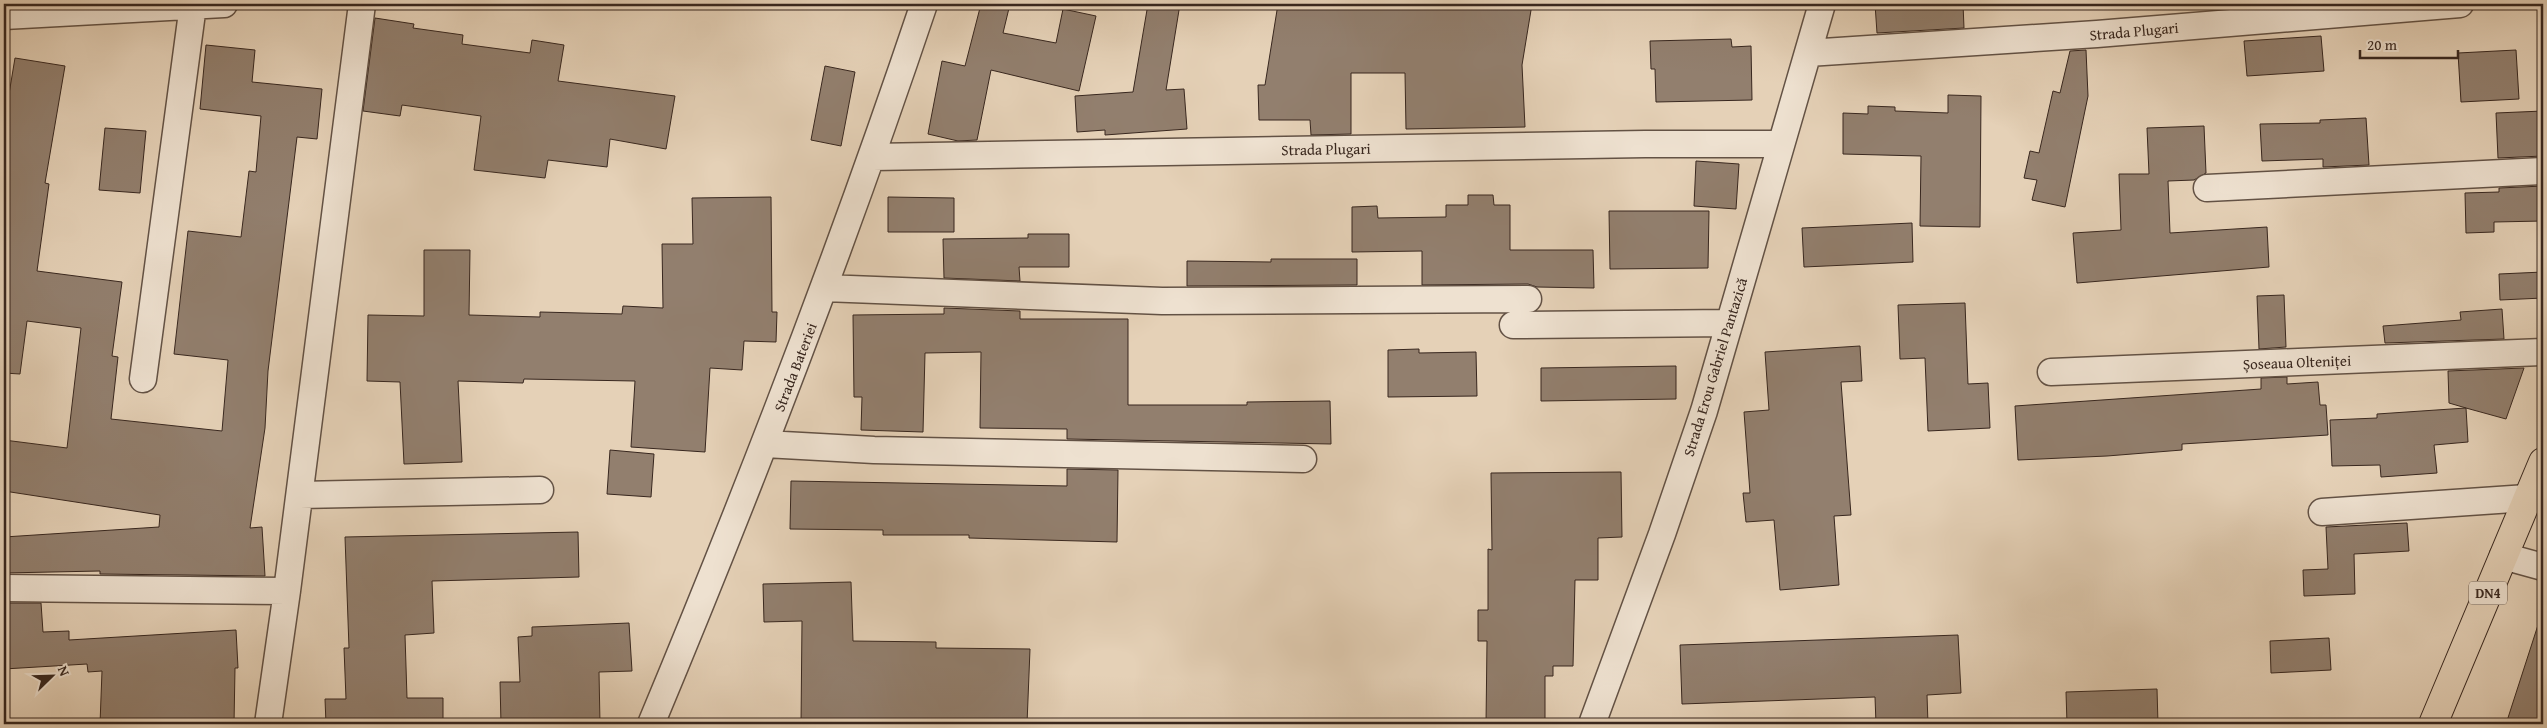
<svg xmlns="http://www.w3.org/2000/svg" width="2547" height="728" viewBox="0 0 2547 728" font-family="'Gentium Book Plus',serif">
<style>
.building{fill:#927f6e;stroke:#38271f}
.lines{fill:none;stroke-linecap:round;stroke-linejoin:round}
.minor-casing{stroke:#635245;stroke-width:29}
.primary-casing{stroke:#38271f;stroke-width:30}
.minor{stroke:#eee1d0;stroke-width:26}
.primary{stroke:#e5d1b7;stroke-width:28}
.labels{text-anchor:middle;dominant-baseline:central;stroke-width:4;stroke-linejoin:round;paint-order:stroke}
.shield{fill:#eee1d0;stroke:#6f5f54;stroke-width:1}
.shield-label{font-size:14px;font-weight:bold;fill:#38271f}
.street-label{font-size:15px;fill:#38271f;stroke:#eee1d0}
</style>
<rect width="100%" height="100%" fill="#e5d1b7"/>
<filter id="stains"><feTurbulence type="fractalNoise" baseFrequency=".004" numOctaves="4"/><feColorMatrix values="0 0 0 0 .2 0 0 0 0 .09 0 0 0 0 .02 0 0 0 .5 -.17"/></filter>
<radialGradient id="worn" r=".72"><stop offset=".6" stop-color="#630" stop-opacity="0"/><stop offset="1" stop-color="#630" stop-opacity=".3"/></radialGradient>
<!-- building -->
<path class="building" d="M 981,4 L 1010,4 L 1003,33 L 1056,43 L 1063,9 L 1096,16 L 1079,91 L 991,70 L 977,140 L 958,141 L 928,134 L 942,61 L 965,66 Z
M 1148,4 L 1180,4 L 1166,90 L 1184,89 L 1187,129 L 1105,135 L 1105,130 L 1077,132 L 1075,96 L 1133,92 Z
M 1278,4 L 1532,4 L 1522,65 L 1525,127 L 1406,129 L 1405,73 L 1351,73 L 1351,134 L 1311,135 L 1310,120 L 1259,120 L 1258,85 L 1265,85 Z
M 1875,4 L 1963,4 L 1964,28 L 1877,33 Z
M 375,18 L 414,24 L 413,28 L 463,35 L 462,44 L 530,53 L 532,40 L 564,45 L 558,81 L 675,96 L 666,149 L 610,139 L 607,167 L 548,160 L 545,178 L 474,170 L 481,116 L 402,105 L 400,116 L 363,111 Z
M 2321,36 L 2324,71 L 2247,76 L 2244,41 Z
M 1731,39 L 1732,47 L 1751,46 L 1752,100 L 1656,102 L 1655,69 L 1651,69 L 1650,41 Z
M 206,45 L 255,50 L 252,82 L 322,89 L 317,139 L 297,137 L 268,371 L 265,428 L 250,528 L 262,527 L 265,576 L 100,574 L 100,571 L 4,573 L 4,537 L 159,527 L 160,515 L 4,491 L 4,440 L 67,448 L 81,328 L 27,321 L 20,374 L 4,373 L 4,124 L 15,58 L 65,66 L 45,183 L 49,184 L 37,271 L 122,282 L 112,356 L 118,357 L 111,419 L 222,431 L 228,360 L 174,354 L 188,231 L 241,237 L 249,171 L 256,172 L 261,116 L 200,109 Z
M 2086,50 L 2088,96 L 2065,207 L 2032,200 L 2037,180 L 2024,178 L 2030,151 L 2039,153 L 2053,91 L 2060,93 L 2070,51 Z
M 2516,50 L 2519,99 L 2461,102 L 2458,53 Z
M 825,66 L 855,72 L 841,146 L 811,140 Z
M 1948,95 L 1981,96 L 1980,227 L 1920,226 L 1921,156 L 1843,154 L 1843,113 L 1868,114 L 1868,106 L 1895,107 L 1895,111 L 1948,113 Z
M 2543,111 L 2543,156 L 2498,158 L 2496,113 Z
M 2366,118 L 2369,165 L 2323,167 L 2323,159 L 2262,161 L 2260,124 L 2320,123 L 2320,120 Z
M 2204,126 L 2206,173 L 2194,180 L 2168,181 L 2170,233 L 2267,227 L 2269,267 L 2077,283 L 2073,233 L 2121,230 L 2119,174 L 2149,174 L 2147,128 Z
M 105,128 L 146,131 L 140,193 L 99,190 Z
M 1696,161 L 1739,164 L 1736,209 L 1694,206 Z
M 2543,186 L 2543,221 L 2494,222 L 2494,232 L 2466,233 L 2465,193 L 2499,192 L 2499,188 Z
M 1468,195 L 1493,195 L 1494,205 L 1510,205 L 1510,250 L 1593,250 L 1594,288 L 1537,287 L 1528,284 L 1422,285 L 1422,251 L 1352,252 L 1352,207 L 1377,206 L 1378,218 L 1446,217 L 1446,205 L 1468,205 Z
M 771,197 L 772,312 L 777,312 L 776,342 L 744,341 L 742,370 L 710,368 L 705,452 L 631,447 L 635,381 L 524,379 L 523,383 L 458,381 L 462,462 L 404,464 L 400,382 L 367,381 L 368,315 L 424,316 L 424,250 L 470,250 L 469,315 L 540,317 L 540,312 L 622,314 L 623,306 L 663,308 L 662,244 L 693,244 L 692,198 Z
M 888,197 L 954,198 L 954,232 L 888,232 Z
M 1609,211 L 1709,211 L 1708,268 L 1610,269 Z
M 1912,223 L 1913,262 L 1804,267 L 1802,228 Z
M 1028,234 L 1069,234 L 1069,267 L 1019,267 L 1020,281 L 944,278 L 943,239 L 1028,238 Z
M 1271,259 L 1357,259 L 1357,285 L 1187,286 L 1187,261 L 1271,262 Z
M 2543,272 L 2543,298 L 2500,300 L 2499,274 Z
M 2284,295 L 2286,347 L 2259,349 L 2257,296 Z
M 1965,303 L 1968,384 L 1988,383 L 1990,428 L 1928,431 L 1925,358 L 1900,359 L 1898,305 Z
M 944,308 L 1020,311 L 1020,319 L 1128,319 L 1128,405 L 1247,405 L 1247,402 L 1330,401 L 1331,444 L 1067,439 L 1067,429 L 980,428 L 981,352 L 925,353 L 923,432 L 861,430 L 862,397 L 854,397 L 853,315 L 944,314 Z
M 2502,309 L 2504,339 L 2385,343 L 2383,326 L 2461,320 L 2460,312 Z
M 1860,346 L 1862,381 L 1841,382 L 1851,515 L 1834,516 L 1839,585 L 1780,590 L 1774,520 L 1746,522 L 1743,493 L 1750,493 L 1744,412 L 1769,410 L 1765,352 Z
M 1419,349 L 1419,353 L 1476,352 L 1477,396 L 1388,397 L 1388,350 Z
M 1676,366 L 1676,399 L 1541,401 L 1541,368 Z
M 2524,368 L 2506,419 L 2466,408 L 2468,442 L 2434,445 L 2437,473 L 2381,477 L 2380,465 L 2332,466 L 2330,420 L 2377,418 L 2377,414 L 2466,408 L 2449,403 L 2448,371 Z
M 2287,377 L 2287,384 L 2318,382 L 2320,405 L 2326,405 L 2328,435 L 2182,444 L 2182,450 L 2107,456 L 2018,460 L 2015,406 L 2261,389 L 2261,378 Z
M 610,450 L 654,454 L 651,497 L 607,494 Z
M 1067,469 L 1118,470 L 1117,542 L 969,538 L 969,535 L 883,535 L 883,530 L 790,529 L 791,481 L 1067,486 Z
M 1621,472 L 1622,537 L 1598,538 L 1598,580 L 1575,580 L 1573,666 L 1553,666 L 1553,676 L 1545,676 L 1545,724 L 1486,724 L 1487,641 L 1478,641 L 1478,610 L 1488,610 L 1488,549 L 1492,550 L 1491,473 Z
M 2407,523 L 2409,551 L 2354,554 L 2355,594 L 2304,596 L 2303,570 L 2328,569 L 2326,527 Z
M 578,532 L 579,577 L 432,581 L 434,633 L 405,635 L 407,698 L 443,698 L 443,724 L 326,724 L 325,699 L 346,699 L 344,648 L 349,648 L 345,537 Z
M 851,582 L 853,641 L 936,642 L 936,648 L 1030,649 L 1027,724 L 801,724 L 802,621 L 764,622 L 763,584 Z
M 4,603 L 41,603 L 43,632 L 69,631 L 69,640 L 236,630 L 238,668 L 235,668 L 234,724 L 100,724 L 102,671 L 88,672 L 87,664 L 4,669 Z
M 629,623 L 632,671 L 599,672 L 600,724 L 501,724 L 500,682 L 520,682 L 518,637 L 532,636 L 532,627 Z
M 2538,625 L 2543,625 L 2543,724 L 2506,724 Z
M 1958,635 L 1961,693 L 1927,695 L 1928,724 L 1876,724 L 1875,697 L 1682,704 L 1680,645 Z
M 2329,638 L 2331,670 L 2271,673 L 2270,641 Z
M 2157,689 L 2158,724 L 2067,724 L 2066,692 Z"/>
<g class="lines">
<defs>
<path id="minor" d="M 4,16 L 224,4
M 1808,53 L 2097,34 L 2460,4
M 873,157 L 1645,144 L 1780,144
M 2207,188 L 2543,171
M 824,288 L 1162,301 L 1528,299
M 1513,325 L 1729,323
M 2051,372 L 2543,352
M 143,379 L 193,5
M 765,444 L 874,450 L 1303,459
M 300,495 L 540,490
M 2322,512 L 2527,498
M 2503,556 L 2543,567
M 4,588 L 287,591
M 268,724 L 287,591 L 362,4
M 651,724 C 750,487 842,248 924,4
M 1592,724 L 1662,534 L 1704,411 L 1822,4"/>
<path id="primary" d="M 2433,724 L 2543,462"/>
</defs>
<!-- minor casing -->
<use href="#minor" class="minor-casing"/>
<!-- primary casing -->
<use href="#primary" class="primary-casing"/>
<!-- minor -->
<use href="#minor" class="minor"/>
<!-- primary -->
<use href="#primary" class="primary"/>
</g>
<g class="labels">
<!-- shield labels -->
<rect class="shield" x="2469" y="581.5" width="38" height="23" rx="4"/>
<g class="shield-label">
<text x="2488" y="593">DN4</text>
</g>
<!-- street labels -->
<g class="street-label">
<text transform="translate(2134 31) rotate(-5)">Strada Plugari</text>
<text transform="translate(1326 149) rotate(-1)">Strada Plugari</text>
<text transform="translate(2297 362) rotate(-2)">Șoseaua Olteniței</text>
<text transform="translate(795 367) rotate(-69)">Strada Bateriei</text>
<text transform="translate(1715 367) rotate(-73)">Strada Erou Gabriel Pantazică</text>
</g>
</g>
<!-- margin -->
<rect width="2547" height="728" fill="none" stroke="#e5d1b7" stroke-width="20"/>
<rect x="5" y="5" width="2537" height="718" fill="none" stroke="#38271f" stroke-width="2.5"/>
<rect x="10" y="10" width="2527" height="708" fill="none" stroke="#38271f"/>
<!-- north arrow -->
<g transform="translate(52 676) rotate(67)" stroke="#eee1d0" stroke-width="4" paint-order="stroke">
<path d="M0-4L9 19L0 12L-9 19Z" fill="#38271f"/>
<text y="-8" font-size="14" font-weight="bold" text-anchor="middle" fill="#38271f">N</text>
</g>
<!-- scale -->
<path d="M2360 50v8h98v-8" fill="none" stroke="#38271f" stroke-width="2.5"/>
<text x="2367" y="50" font-size="15" fill="#38271f" stroke="#eee1d0" stroke-width="4" paint-order="stroke">20 m</text>
<rect width="100%" height="100%" filter="url(#stains)"/>
<rect width="100%" height="100%" fill="url(#worn)"/>
</svg>
